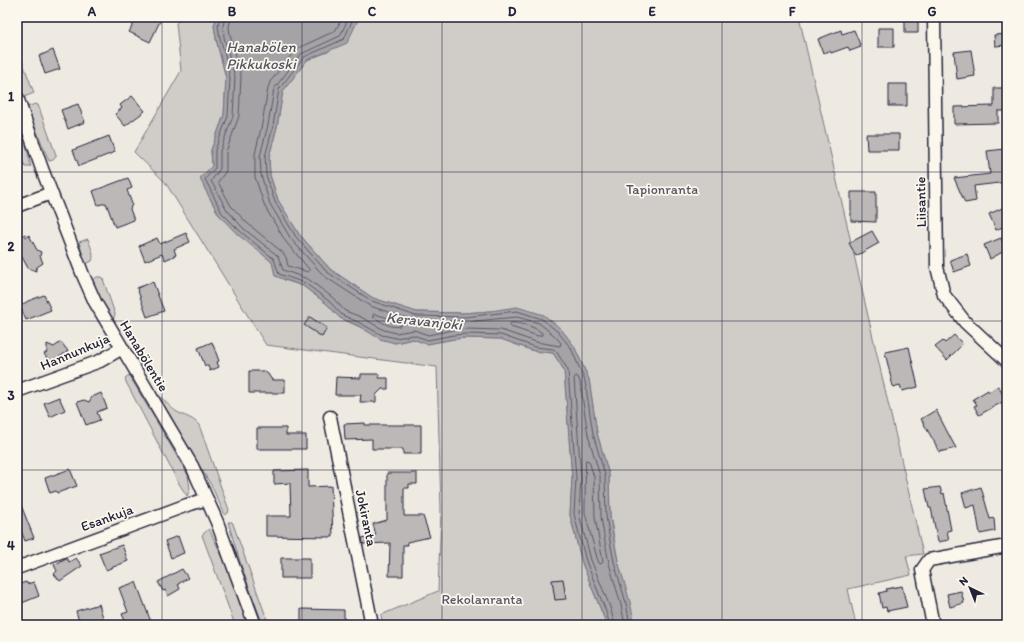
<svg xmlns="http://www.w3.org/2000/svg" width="1024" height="642" viewBox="0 0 1024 642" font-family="Itim,sans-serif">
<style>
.green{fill:#d0cdc9;stroke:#797882}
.water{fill:#a6a3a7;stroke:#716f7c}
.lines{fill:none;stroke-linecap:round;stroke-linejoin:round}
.shore{stroke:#575666;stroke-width:1}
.building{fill:#bcb8b8;stroke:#22223b}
.minor-casing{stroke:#22223b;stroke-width:15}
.minor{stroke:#fbf7ec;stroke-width:12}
.grid{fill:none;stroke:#22223b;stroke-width:1;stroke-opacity:0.55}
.labels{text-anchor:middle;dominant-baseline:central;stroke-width:3.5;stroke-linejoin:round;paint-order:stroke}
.park-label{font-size:14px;fill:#565566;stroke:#fbf7ec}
.street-label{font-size:14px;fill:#22223b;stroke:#fbf7ec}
.water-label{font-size:15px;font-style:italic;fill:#575666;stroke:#fbf7ec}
.neatline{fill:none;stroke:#22223b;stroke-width:1.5}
.grid-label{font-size:13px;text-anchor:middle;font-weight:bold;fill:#22223b}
</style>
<rect width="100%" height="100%" fill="#eeeae2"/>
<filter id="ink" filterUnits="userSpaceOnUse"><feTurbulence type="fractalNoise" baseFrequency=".025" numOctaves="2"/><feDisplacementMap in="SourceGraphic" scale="8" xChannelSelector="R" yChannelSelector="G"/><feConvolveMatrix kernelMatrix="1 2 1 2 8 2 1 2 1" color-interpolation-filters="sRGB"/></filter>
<g filter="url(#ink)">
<!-- green -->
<path class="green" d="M 183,17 L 217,17 L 214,25 L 216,39 L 226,78 L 224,115 L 211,150 L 212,166 L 200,178 L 205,189 L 219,215 L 272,262 L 284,280 L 303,286 L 327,304 L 340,318 L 395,343 L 413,339 L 427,344 L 454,339 L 467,338 L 501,339 L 534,351 L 553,353 L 564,370 L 572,478 L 570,515 L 582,563 L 607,625 L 383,625 L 381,615 L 438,591 L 441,509 L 437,367 L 266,345 L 165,182 L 134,152 L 181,71 L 176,23 Z
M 359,17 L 799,17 L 923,554 L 906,556 L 911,575 L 848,589 L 856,625 L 633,625 L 618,561 L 610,516 L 609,475 L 597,433 L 589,380 L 574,346 L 561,329 L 490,311 L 464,313 L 416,312 L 373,298 L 330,269 L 299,234 L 278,200 L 270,175 L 269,157 L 277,127 L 283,91 L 307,60 L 328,52 L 357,22 Z
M 17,47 L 34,93 L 24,97 L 17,78 Z
M 35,104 L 38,105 L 56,155 L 56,157 L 53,160 L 49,161 L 27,107 Z
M 17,117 L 26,144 L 31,167 L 25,167 L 17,145 Z
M 88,239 C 90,246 95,254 92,261 L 85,264 L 79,242 Z
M 97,277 L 101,277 L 103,279 L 115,314 L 113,321 L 103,304 L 92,280 Z
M 129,375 L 188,475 L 190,489 L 187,496 L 178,482 L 126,382 L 125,378 Z
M 159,395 C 166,402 171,409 179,413 C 187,417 193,418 199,425 L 229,510 L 228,513 L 225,515 L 211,485 L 158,396 Z
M 232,522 L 233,524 L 269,625 L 263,625 L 241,565 L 228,522 Z
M 209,529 L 228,568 L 247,625 L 235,625 L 202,535 Z"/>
<!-- water -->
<path class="water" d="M 217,17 L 359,17 L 357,22 L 347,43 L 307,60 L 283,91 L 277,127 L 269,157 L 270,175 L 278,200 L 299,234 L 330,269 L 373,298 L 417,312 L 464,313 L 490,311 L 517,307 L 544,315 L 561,329 L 574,346 L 589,379 L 597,433 L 609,475 L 610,516 L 614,540 L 618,561 L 630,602 L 635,625 L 607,625 L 582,563 L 570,515 L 572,478 L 564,370 L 553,353 L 534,351 L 501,339 L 467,338 L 454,339 L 427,344 L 413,339 L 395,343 L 380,339 L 357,325 L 340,318 L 327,304 L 303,286 L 275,276 L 272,262 L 237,234 L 219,215 L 205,189 L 200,178 L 212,166 L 211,150 L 224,115 L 226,78 L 216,39 L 214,25 Z"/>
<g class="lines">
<!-- shore -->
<path class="shore" d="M 220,17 L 218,26 L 220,38 L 225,55 L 230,78 L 228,116 L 215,150 L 215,168 L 205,179 L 222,213 L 240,231 L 274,259 L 279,274 L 305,283 L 329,301 L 342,315 L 358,322 L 382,335 L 396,338 L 413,335 L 428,340 L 454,335 L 466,334 L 501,335 L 535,347 L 553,349 L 556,351 L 568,370 L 576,478 L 574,514 L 586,561 L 605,609 L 610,625
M 225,17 L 223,26 L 224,37 L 235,77 L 233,116 L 220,151 L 220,169 L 211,181 L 227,210 L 243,228 L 278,256 L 283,270 L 308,279 L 332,297 L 345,311 L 361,317 L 384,330 L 396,333 L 414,330 L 428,335 L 453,330 L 466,329 L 501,330 L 536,342 L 560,346 L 561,343 L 555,336 L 539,323 L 517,317 L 464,322 L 416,321 L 370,306 L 324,276 L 291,239 L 270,204 L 261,175 L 260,156 L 268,125 L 274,89 L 301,54 L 340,36 L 349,17
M 231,17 L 229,27 L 230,35 L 235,52 L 241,76 L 239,116 L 226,152 L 226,171 L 218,182 L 231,206 L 247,223 L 282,252 L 286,257 L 288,266 L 308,272 L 309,271 L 309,269 L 286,242 L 265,207 L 255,177 L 255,154 L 262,124 L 268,88 L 270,82 L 296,49 L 335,31 L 343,17
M 354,17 L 344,39 L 304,57 L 279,89 L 273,126 L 265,157 L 266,175 L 275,202 L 296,237 L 327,272 L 372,301 L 416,316 L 465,317 L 517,311 L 542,319 L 558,332 L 571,348 L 585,381 L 593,434 L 605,475 L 606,516 L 610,541 L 614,562 L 626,603 L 630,625
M 375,314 L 401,322 L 402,325 C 392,330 382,322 373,317 L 373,315 Z
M 511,323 C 521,322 535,327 542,333 L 542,335 L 538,336 L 511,327 L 510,325 Z
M 586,460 L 589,461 L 594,477 L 595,517 L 603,562 L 601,564 L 599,563 L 597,558 L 585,513 Z
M 615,625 L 610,607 L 591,560 L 579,514 L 581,478 L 574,378 L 576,376 L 578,377 L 580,382 L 588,435 L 600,476 L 601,517 L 605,542 L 609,563 L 621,605 L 625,625"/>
</g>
<!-- building -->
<path class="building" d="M 137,17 L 162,17 L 150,42 L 129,32 Z
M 905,18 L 918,18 L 918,33 L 905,33 Z
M 878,28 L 894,28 L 894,47 L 878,47 Z
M 841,30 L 842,34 L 854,30 L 861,47 L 850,51 L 848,47 L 831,53 L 830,51 L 823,53 L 818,39 Z
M 1007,34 L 1007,45 L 995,46 L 994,35 Z
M 53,50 L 60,69 L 45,74 L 39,56 Z
M 971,50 L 975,76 L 957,79 L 954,52 Z
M 889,84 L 907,84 L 907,106 L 889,106 Z
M 994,88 L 1007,88 L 1007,111 L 998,111 L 998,123 L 954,124 L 954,107 L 994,106 Z
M 132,96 L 145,111 L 125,126 L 115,114 L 122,108 L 120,105 Z
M 78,104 L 85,122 L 68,129 L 61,110 Z
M 866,134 L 899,134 L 899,150 L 867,150 Z
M 109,136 L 115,152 L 79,166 L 73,150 Z
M 1005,149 L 1007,182 L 974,186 L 976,201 L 965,203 L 954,178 L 990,174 L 987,151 Z
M 128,178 L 132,188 L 127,190 L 132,204 L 130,209 L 134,220 L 115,227 L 106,203 L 98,205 L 93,191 Z
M 851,192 L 876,192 L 876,222 L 851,221 Z
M 1007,206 L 1007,225 L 996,230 L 989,214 Z
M 872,231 L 879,243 L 856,256 L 849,243 Z
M 186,233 L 190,242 L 174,249 L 176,255 L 165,260 L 162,254 L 145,261 L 139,246 L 157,238 L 160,244 Z
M 25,234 L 26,237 L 29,235 L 37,250 L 41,252 L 40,256 L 43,263 L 37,267 L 36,271 L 28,268 L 17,248 L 17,238 Z
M 1001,238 L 1006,250 L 990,259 L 984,245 Z
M 967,254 L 971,266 L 954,272 L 950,260 Z
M 153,282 L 164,311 L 147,317 L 137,288 Z
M 44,295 L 51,310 L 26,320 L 20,306 L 28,301 Z
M 310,317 L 327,328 L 322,337 L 304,325 Z
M 954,335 L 963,344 L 947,360 L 935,347 L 943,341 L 945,343 Z
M 61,342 L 68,351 L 51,363 L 44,354 L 47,352 L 47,344 L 54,347 Z
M 212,342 L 219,361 L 217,362 L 219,367 L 210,371 L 208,366 L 205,366 L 198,348 Z
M 909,347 L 918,387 L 902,391 L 900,385 L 893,387 L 885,352 Z
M 249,371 L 264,371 L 268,374 L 272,380 L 285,380 L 285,393 L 249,393 Z
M 361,374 L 379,374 L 379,378 L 388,378 L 388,389 L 382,389 L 376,395 L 376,402 L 360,402 L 361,395 L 335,395 L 336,377 L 361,378 Z
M 998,386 L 1006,400 L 979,415 L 974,406 L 977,405 L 973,399 L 988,390 L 989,392 Z
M 101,393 L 107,408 L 97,412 L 100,420 L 86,425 L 77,402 L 84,400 L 89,402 L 92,397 Z
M 59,397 L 65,410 L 50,417 L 44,403 Z
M 936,410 L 951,439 L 956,448 L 939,452 L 936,446 L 936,445 L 921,419 Z
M 365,423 L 365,425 L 421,425 L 421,454 L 403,454 L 403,449 L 372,449 L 372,439 L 345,440 L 344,424 Z
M 257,428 L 286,428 L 286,435 L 306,435 L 306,449 L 257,449 Z
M 70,469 L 77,486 L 57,493 L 56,491 L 50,493 L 45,478 Z
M 308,470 L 308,487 L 331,486 L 333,537 L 266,536 L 266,516 L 291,516 L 290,483 L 274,484 L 274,471 Z
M 387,473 L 417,473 L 417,484 L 409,484 L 409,488 L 404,488 L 404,516 L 423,516 L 430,537 L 407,542 L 408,545 L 403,545 L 403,576 L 389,576 L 390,543 L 363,544 L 362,538 L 376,535 L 373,524 L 387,520 Z
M 940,487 L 942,494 L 944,493 L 951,530 L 947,531 L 949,540 L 938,542 L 931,508 L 929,508 L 925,489 Z
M 981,487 L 990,519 L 994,518 L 995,531 L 980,534 L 975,505 L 966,508 L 962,493 Z
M 17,495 L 34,538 L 25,541 L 17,520 Z
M 178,536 L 184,553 L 171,558 L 165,541 Z
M 122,545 L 128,561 L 106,570 L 99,553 Z
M 66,558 L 69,562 L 76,558 L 82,566 L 60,581 L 54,574 L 57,571 L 54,565 Z
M 281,558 L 310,558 L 310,578 L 281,578 Z
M 182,569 L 188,578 L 178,584 L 180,589 L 168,596 L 165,590 L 163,591 L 158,582 Z
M 563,579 L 566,599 L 555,600 L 552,580 Z
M 26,582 L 27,584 L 34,582 L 39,596 L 22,603 L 17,600 L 17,585 Z
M 136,582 L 151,622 L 144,625 L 127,625 L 122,614 L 128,612 L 119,588 Z
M 902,586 L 907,607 L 887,611 L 886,607 L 882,608 L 879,593 L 887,591 L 886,589 Z
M 961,591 L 964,603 L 950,607 L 947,594 Z
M 99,604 L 104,621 L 90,625 L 80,625 L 76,611 Z
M 301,609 L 344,610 L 344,625 L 301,625 Z"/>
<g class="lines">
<defs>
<path id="minor" d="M 934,17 L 937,267 L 944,295 L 965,322 L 1007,361
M 17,97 L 42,169 L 83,275 L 95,302 L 192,466 L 217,522 L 255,625
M 17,206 L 51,193
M 17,391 L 100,361 L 122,348
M 330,417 L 372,625
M 17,568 L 187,505 L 207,499
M 933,625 L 922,570 L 929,560 L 1007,546"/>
</defs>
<!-- minor casing -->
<use href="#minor" class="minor-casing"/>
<!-- minor -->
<use href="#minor" class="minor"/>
</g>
</g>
<!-- grid -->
<path class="grid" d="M 162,17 L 162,625M 302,17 L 302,625M 442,17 L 442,625M 582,17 L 582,625M 722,17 L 722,625M 862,17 L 862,625M 17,172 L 1007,172M 17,321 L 1007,321M 17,470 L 1007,470"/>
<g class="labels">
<!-- park labels -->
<g class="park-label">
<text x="662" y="189">Tapionranta</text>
<text x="482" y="599">Rekolanranta</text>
</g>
<!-- street labels -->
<g class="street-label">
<text transform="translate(921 202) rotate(-91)">Liisantie</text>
<text transform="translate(75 352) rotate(-23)">Hannunkuja</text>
<text transform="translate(144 356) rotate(59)">Hanabölentie</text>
<text transform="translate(107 518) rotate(-20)">Esankuja</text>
<text transform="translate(366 518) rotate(78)">Jokiranta</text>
</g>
<!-- water labels -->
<g class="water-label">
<text x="261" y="47">Hanabölen<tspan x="261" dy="17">Pikkukoski</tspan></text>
<text transform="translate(424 321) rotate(6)">Keravanjoki</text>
</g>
</g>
<!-- margin -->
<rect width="1024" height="642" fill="none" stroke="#fbf7ec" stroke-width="44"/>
<!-- north arrow -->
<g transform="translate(970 588) rotate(317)" stroke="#fbf7ec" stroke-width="3" paint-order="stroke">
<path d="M0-3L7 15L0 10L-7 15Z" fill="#22223b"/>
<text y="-6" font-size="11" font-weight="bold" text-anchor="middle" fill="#22223b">N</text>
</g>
<rect x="22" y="22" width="980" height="598" class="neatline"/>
<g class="grid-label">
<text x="92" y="16">A</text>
<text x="232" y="16">B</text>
<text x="372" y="16">C</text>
<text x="512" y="16">D</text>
<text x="652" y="16">E</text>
<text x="792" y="16">F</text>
<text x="932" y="16">G</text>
<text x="11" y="101">1</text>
<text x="11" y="251">2</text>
<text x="11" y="400">3</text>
<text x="11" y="550">4</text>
</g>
</svg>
